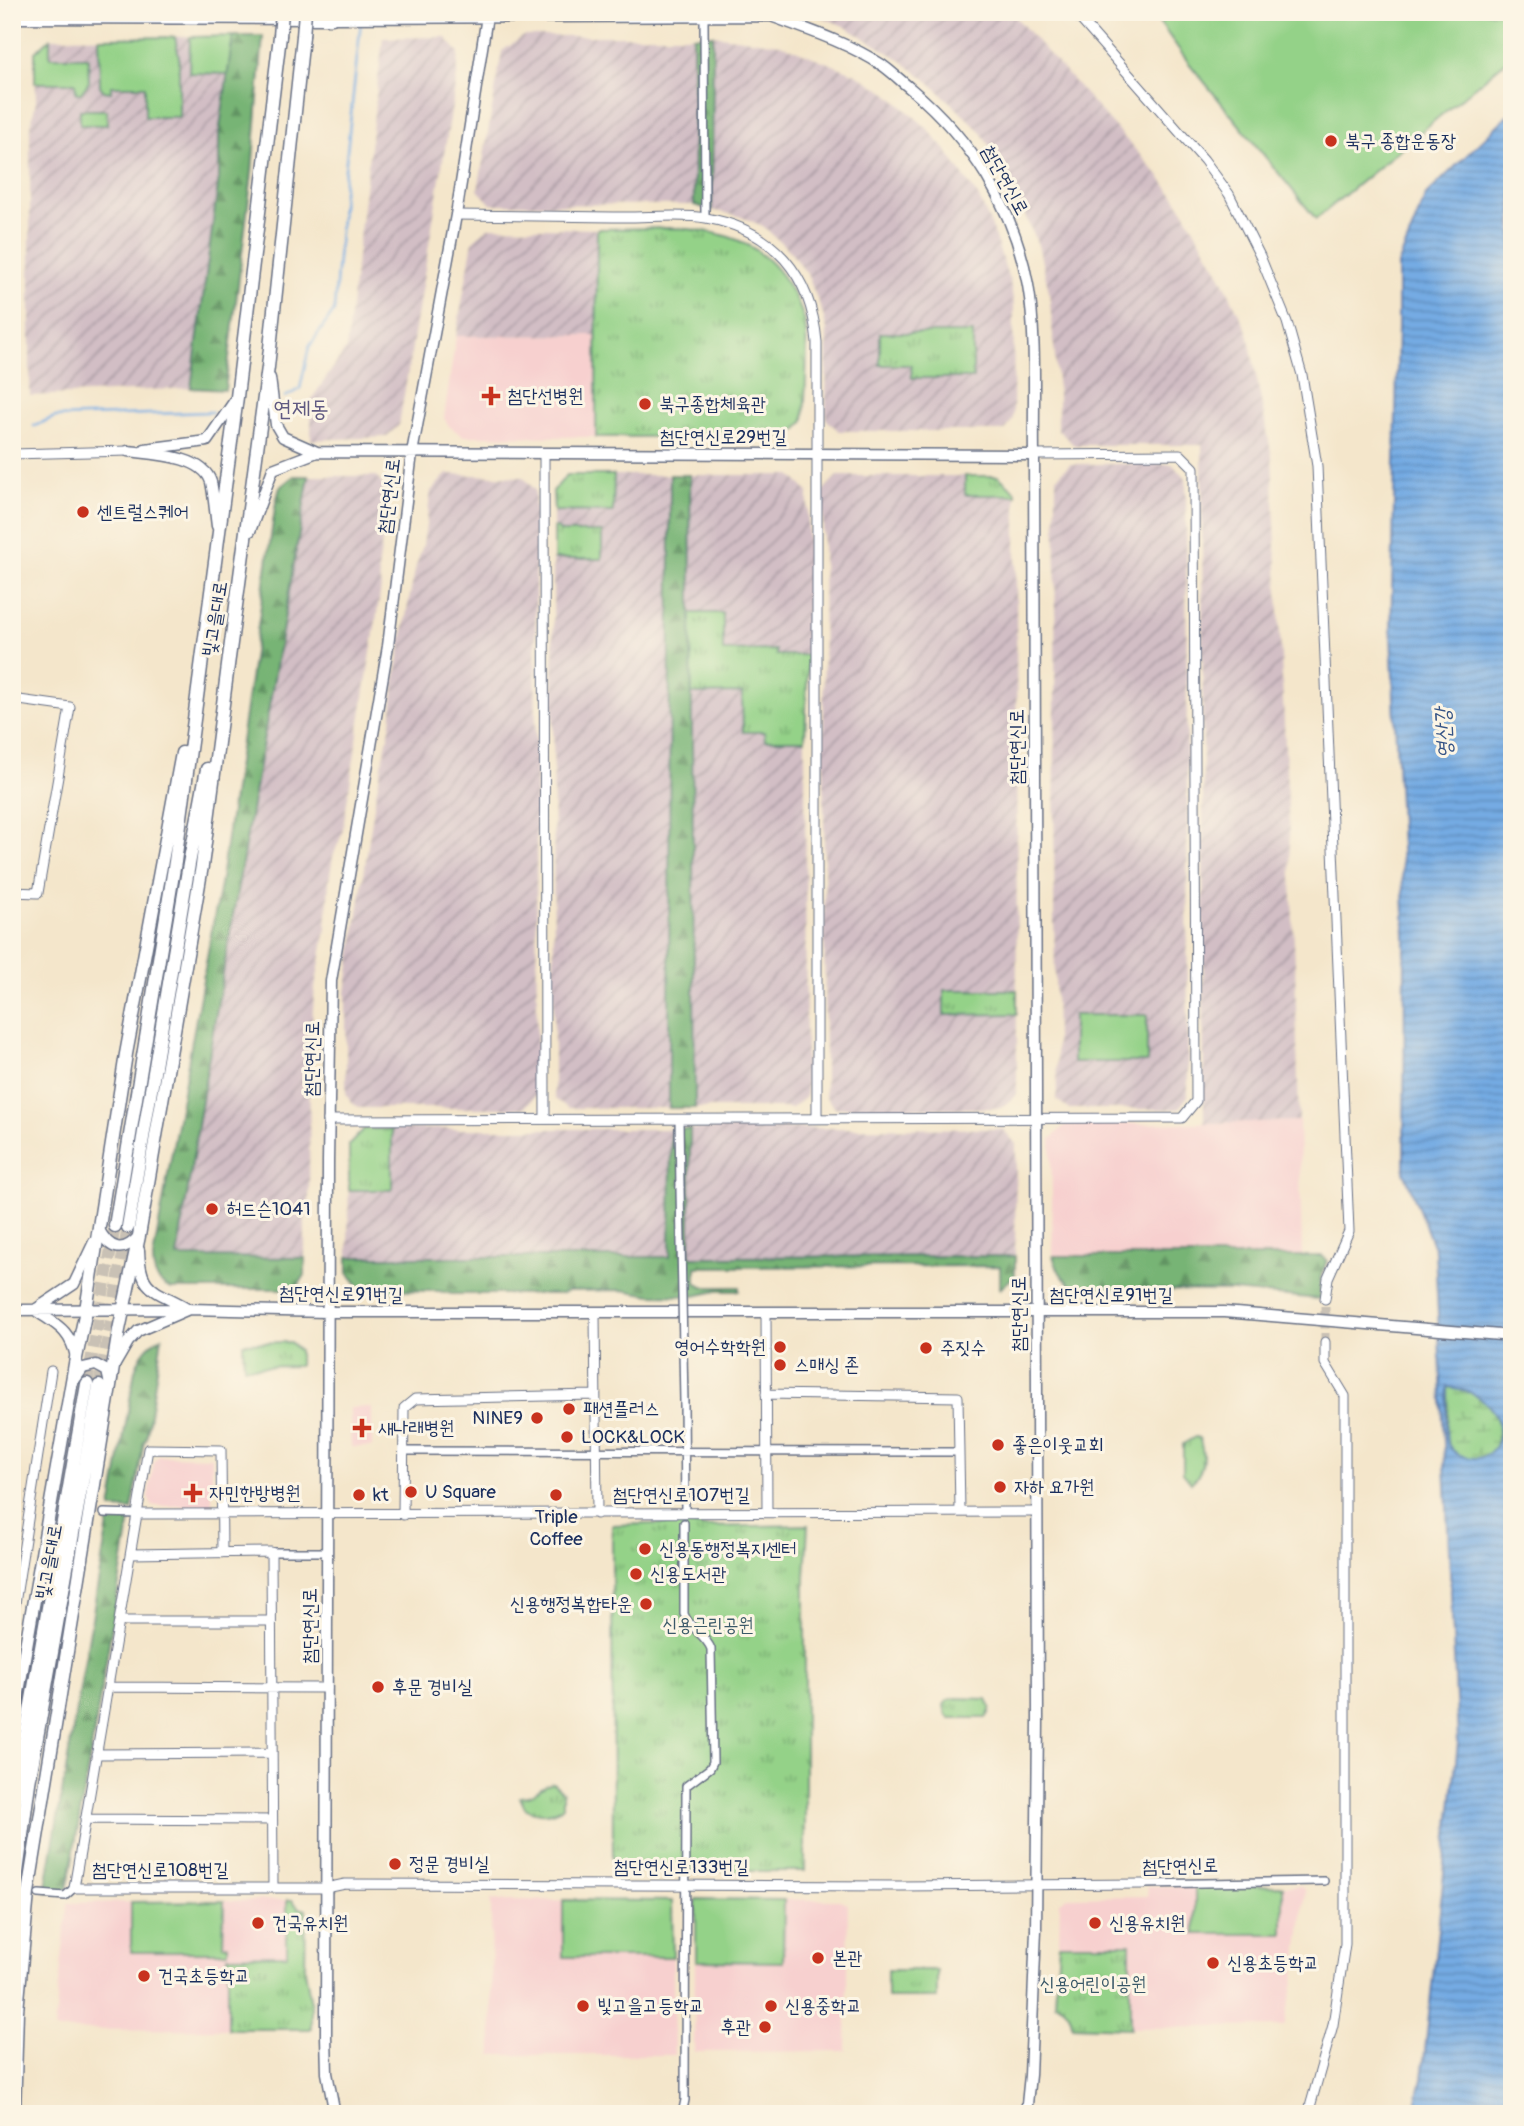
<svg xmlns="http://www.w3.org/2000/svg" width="1524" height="2126" viewBox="0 0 1524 2126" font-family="Pangolin,'Poor Story',sans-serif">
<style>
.built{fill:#f7d0cf}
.industrial{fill:url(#industrial-furrows)}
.grass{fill:#94d288;stroke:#588073;stroke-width:2}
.forest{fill:url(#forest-firs);stroke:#497269;stroke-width:2}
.wetland{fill:url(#wetland-marsh);stroke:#588073;stroke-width:2}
.park{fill:url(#park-tufts);stroke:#588073;stroke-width:2}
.water{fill:url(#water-rules);stroke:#486da0;stroke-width:2;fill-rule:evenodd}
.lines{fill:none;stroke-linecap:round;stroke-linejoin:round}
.stream{stroke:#75abe3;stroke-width:2.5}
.minor-tunnel{stroke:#c9c1b5;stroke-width:9;stroke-dasharray:9 4.5;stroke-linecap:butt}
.secondary-tunnel{stroke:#c9c1b5;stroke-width:12;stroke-dasharray:12 6;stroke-linecap:butt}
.pedestrian-casing{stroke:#676f84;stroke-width:10}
.minor-casing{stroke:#676f84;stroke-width:11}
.tertiary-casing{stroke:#676f84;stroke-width:13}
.secondary-casing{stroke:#676f84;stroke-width:15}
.pedestrian{stroke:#fff;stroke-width:7}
.minor{stroke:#fff;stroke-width:9}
.tertiary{stroke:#fff;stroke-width:10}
.secondary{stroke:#fff;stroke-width:12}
.pedestrian-bridge-casing{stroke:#676f84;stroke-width:10;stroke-linecap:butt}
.secondary-bridge-casing{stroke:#676f84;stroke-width:15;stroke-linecap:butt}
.pedestrian-bridge{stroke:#fff;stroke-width:7}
.secondary-bridge{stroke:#fff;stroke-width:12}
.poi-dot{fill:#c8321e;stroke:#fcf5e5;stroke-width:2.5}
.labels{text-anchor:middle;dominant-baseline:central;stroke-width:6;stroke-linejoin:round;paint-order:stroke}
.poi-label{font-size:19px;fill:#1b2f5e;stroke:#fcf5e5;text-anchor:start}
.street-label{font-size:19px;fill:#1b2f5e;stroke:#fcf5e5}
.park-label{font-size:19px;fill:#395868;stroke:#fcf5e5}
.water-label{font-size:21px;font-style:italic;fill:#365486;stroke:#fcf5e5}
.quarter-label{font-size:23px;fill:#605a82;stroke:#fcf5e5}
</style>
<defs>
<pattern id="industrial-furrows" width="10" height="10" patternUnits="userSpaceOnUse" patternTransform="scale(1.75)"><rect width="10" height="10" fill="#d2bec5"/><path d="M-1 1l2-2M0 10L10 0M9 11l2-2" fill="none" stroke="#aa9ba3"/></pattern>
<pattern id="forest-firs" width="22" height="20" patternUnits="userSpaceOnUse" patternTransform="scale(1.75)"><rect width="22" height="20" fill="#77b474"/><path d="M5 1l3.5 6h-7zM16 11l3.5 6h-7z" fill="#619362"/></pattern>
<pattern id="wetland-marsh" width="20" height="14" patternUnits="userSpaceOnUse" patternTransform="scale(1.75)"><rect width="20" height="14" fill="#94d288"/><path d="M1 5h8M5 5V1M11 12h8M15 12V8" fill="none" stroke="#78ab72"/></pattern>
<pattern id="park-tufts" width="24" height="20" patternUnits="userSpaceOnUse" patternTransform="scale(1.75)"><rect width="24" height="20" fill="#94d288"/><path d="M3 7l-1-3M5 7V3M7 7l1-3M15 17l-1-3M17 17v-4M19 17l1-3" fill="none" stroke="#78ab72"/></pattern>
<pattern id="water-rules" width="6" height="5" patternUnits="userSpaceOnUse" patternTransform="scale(1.75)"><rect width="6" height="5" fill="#75abe3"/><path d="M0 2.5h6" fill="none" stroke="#5f8cbb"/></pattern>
</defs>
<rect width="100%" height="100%" fill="#fcf5e5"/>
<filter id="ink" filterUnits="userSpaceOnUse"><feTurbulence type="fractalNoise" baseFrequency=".0143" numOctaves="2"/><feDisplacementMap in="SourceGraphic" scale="14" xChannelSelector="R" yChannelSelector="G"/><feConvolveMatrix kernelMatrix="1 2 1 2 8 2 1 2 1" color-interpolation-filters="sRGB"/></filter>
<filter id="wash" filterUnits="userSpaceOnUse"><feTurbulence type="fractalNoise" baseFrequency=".00686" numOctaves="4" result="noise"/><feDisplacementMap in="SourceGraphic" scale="28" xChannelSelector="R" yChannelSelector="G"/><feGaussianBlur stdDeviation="1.57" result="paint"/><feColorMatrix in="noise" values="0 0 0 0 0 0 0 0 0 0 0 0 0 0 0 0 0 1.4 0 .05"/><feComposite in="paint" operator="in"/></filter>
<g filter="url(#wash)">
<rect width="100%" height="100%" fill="#f4e6cb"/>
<!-- built -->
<path class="built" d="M 596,335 L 596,437 L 463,436 L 449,426 L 444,418 L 456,336 Z
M 1299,1121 L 1302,1256 L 1053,1256 L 1051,1139 L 1065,1125 Z
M 372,1407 L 372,1447 L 351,1447 L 350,1408 Z
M 159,1456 L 212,1457 L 212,1503 L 209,1506 L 152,1506 L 148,1497 L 154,1462 Z
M 1148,1886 L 1301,1886 L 1305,1891 L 1294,1982 L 1284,2026 L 1130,2028 L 1130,1944 L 1059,1944 L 1060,1902 L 1068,1897 L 1147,1896 Z
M 696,1899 L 840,1900 L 848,1904 L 846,2051 L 694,2052 Z
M 287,1900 L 287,1955 L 228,1956 L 228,2029 L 54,2030 L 68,1903 Z
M 491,1900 L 672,1901 L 674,2055 L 492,2055 Z"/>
<!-- industrial -->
<path class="industrial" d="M 809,12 L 1011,12 L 1160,177 L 1181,206 L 1221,276 L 1248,333 L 1272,457 L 1295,964 L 1299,1121 L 1204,1123 L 1202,445 L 1074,445 L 1058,430 L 1058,391 L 1049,291 L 1038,245 L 1007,174 L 980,131 L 927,80 L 896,57 L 844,26 Z
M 713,35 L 780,44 L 856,74 L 887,93 L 926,127 L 948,153 L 979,198 L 991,225 L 1010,282 L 1014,304 L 1013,419 L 1005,431 L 839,431 L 826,419 L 827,330 L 822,311 L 807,274 L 789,250 L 763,226 L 739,216 L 712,210 Z
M 233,36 L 219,134 L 219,177 L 191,388 L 30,396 L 30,130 L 36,101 L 35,52 L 51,38 Z
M 524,36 L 693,36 L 694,205 L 491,204 L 478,190 L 502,51 Z
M 445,37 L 459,53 L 457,76 L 399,425 L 386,437 L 311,440 L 311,400 L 346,349 L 383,38 Z
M 489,227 L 597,229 L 596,335 L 456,336 L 473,241 Z
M 1070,464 L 1172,464 L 1186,478 L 1188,1096 L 1178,1109 L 1069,1109 L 1057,1100 L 1054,917 L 1056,478 Z
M 447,474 L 523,477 L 535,490 L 537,1094 L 524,1108 L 361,1108 L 351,1103 L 346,1093 L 346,992 L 376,793 L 391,723 L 395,681 L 408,605 L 416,566 L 423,545 L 431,491 Z
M 567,475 L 670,475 L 669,1108 L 568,1108 L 555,1099 L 554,1095 L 553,491 Z
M 690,475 L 791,475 L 808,492 L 807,702 L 805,736 L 806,1096 L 792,1108 L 695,1108 Z
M 309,476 L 376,476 L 389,493 L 378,570 L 381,587 L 373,640 L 342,834 L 333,856 L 329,881 L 326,929 L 315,988 L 310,1040 L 309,1204 L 305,1220 L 305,1258 L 177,1257 L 214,1025 Z
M 837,476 L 998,476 L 1016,492 L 1017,1094 L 1001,1108 L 835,1108 L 825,1096 L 823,491 Z
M 832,1128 L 1003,1129 L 1016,1144 L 1015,1256 L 690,1257 L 690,1129 Z
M 364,1129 L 671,1129 L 670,1257 L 348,1257 L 349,1145 Z"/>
<!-- grass -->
<path class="grass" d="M 1152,12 L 1512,12 L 1512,56 L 1316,219 L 1188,62 Z
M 233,36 L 228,74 L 189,73 L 190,37 Z
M 175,37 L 179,57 L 179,117 L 145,117 L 145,86 L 111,86 L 111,92 L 104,91 L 100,86 L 99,38 Z
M 50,39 L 50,57 L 88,57 L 89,82 L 81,93 L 76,93 L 75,83 L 35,83 L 35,52 Z
M 80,110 L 107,110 L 107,125 L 80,125 Z
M 1073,1015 L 1147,1015 L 1147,1062 L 1073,1062 Z
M 1283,1886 L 1283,1934 L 1195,1934 L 1195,1887 Z
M 696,1899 L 784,1900 L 783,1962 L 696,1961 Z
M 563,1900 L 672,1901 L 673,1957 L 563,1957 Z
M 224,1901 L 223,1945 L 228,1945 L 228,1952 L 131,1952 L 131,1902 Z"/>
<!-- forest -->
<path class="forest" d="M 713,35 L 712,210 L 694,205 L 693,36 Z
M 233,36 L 263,36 L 252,173 L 225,390 L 191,388 L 219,177 L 219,134 Z
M 670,475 L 690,475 L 695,1108 L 669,1108 Z
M 294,476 L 309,476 L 214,1025 L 177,1257 L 305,1258 L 305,1275 L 298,1286 L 286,1289 L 171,1289 C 156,1282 153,1274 153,1258 L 221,879 L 276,502 L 280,487 Z
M 671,1129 L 690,1129 L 690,1257 L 1015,1256 L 1015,1275 L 1000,1289 L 1000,1266 L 696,1267 L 696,1282 L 702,1287 L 739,1287 L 739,1291 L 717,1291 L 694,1296 L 651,1295 L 622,1290 L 568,1291 L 561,1294 L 452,1294 L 439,1291 L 362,1290 L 348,1273 L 348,1257 L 670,1257 Z
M 1053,1256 L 1322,1256 L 1327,1260 L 1321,1276 L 1319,1299 L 1233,1291 L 1077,1289 C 1063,1280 1058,1272 1053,1256 Z
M 162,1337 L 146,1440 L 144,1441 L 132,1510 L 111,1509 L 135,1370 C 141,1354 146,1345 162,1337 Z
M 109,1519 L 130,1519 L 69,1880 L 67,1889 L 62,1892 L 45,1892 Z"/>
<!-- wetland -->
<path class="wetland" d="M 1448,1387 C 1523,1397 1503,1475 1461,1456 C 1455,1453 1449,1448 1447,1441 C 1444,1431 1448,1423 1448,1414 C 1449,1405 1448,1396 1448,1387 Z"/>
<!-- park -->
<path class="park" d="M 670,228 C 720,230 759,239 787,283 C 794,295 802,309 805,323 C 809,351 805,391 804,421 L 797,429 L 786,436 L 596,437 L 597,229 Z
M 880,333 L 973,333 L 973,378 L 912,378 L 911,365 L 880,365 Z
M 567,475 L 614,475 L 613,512 L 554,511 L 553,491 Z
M 965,476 L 998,476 L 1016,492 L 1016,495 L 965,495 Z
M 554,528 L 557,528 L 561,532 L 602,532 L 602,559 L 554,559 Z
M 691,613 L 723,613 L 723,651 L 776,650 L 776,655 L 808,655 L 805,740 L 765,740 L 764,732 L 743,732 L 742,693 L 692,694 Z
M 944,990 L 1017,990 L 1017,1014 L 944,1015 Z
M 364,1129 L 392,1129 L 392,1190 L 349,1190 L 349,1145 Z
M 290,1342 L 299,1351 L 299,1366 L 244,1367 L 243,1343 Z
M 1195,1437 L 1199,1438 C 1205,1454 1205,1471 1191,1483 L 1183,1473 L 1183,1444 Z
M 684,1523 L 702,1527 L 808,1525 L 805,1577 L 805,1871 L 613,1871 L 612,1525 Z
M 955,1698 L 987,1699 C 991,1707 992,1710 986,1718 L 950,1718 L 946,1715 L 944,1705 L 948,1700 Z
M 553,1783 L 563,1792 L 563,1807 C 549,1814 539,1816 525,1808 L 520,1797 C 536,1797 539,1786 553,1783 Z
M 287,1900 L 292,1900 L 299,1908 L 306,1910 L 305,1970 L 311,2003 L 311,2029 L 228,2029 L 228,1956 L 287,1955 Z
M 1059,1944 L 1130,1944 L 1130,2028 L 1072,2026 C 1072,2015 1066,2005 1055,2003 Z
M 887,1970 L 937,1970 L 937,1998 L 887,1998 Z"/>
<!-- water -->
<path class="water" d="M 1512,111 L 1512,2114 L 1414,2114 L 1422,2079 L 1458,1742 L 1435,1251 L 1404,1171 L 1405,934 L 1391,634 L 1398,327 L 1398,265 L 1426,195 ZM 1448,1387 C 1521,1397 1506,1471 1463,1456 C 1456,1454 1450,1449 1447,1442 C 1445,1434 1448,1397 1448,1387 Z"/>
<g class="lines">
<!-- stream -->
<path class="stream" d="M 285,397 L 300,389 L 309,347 L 334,311 L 344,179 L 361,21
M 34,426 L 55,417 L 212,412"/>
</g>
</g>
<g filter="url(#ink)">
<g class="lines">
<!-- minor-tunnel -->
<path class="minor-tunnel" d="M 1325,1342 L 1325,1299"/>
<!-- secondary-tunnel -->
<path class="secondary-tunnel" d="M 87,1384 L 115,1226
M 99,1386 L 128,1227"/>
<defs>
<path id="pedestrian" d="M 704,16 L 705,217
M 679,1119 L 680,1188
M 684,1403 L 685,1513
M 403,1451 L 959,1452
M 104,1513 L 137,1514
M 271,1552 L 327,1552
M 1144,1884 L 1324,1881
M 39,1894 L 65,1896 L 74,1888
M 682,2114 L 685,2100 L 686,1786 L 710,1768 L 713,1762 L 711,1649 C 706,1635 690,1629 684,1614 L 684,1523"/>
<path id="minor" d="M 1074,12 L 1204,160 L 1229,194 L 1260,256 L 1287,322 L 1302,375 L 1317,466 L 1318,490 L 1349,1231 L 1328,1278 L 1325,1299
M 12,174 L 12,402
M 456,215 C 510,216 563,216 616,217 C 643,218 681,213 706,218 C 774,230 811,275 817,342 L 817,1118
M 12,454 L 128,451
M 544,454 L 545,1119
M 12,699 L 70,707 L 38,893 L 12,892
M 328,1120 L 1182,1118 L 1196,1101 L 1194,468 L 1180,454 L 1034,455
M 595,1313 L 597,1514
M 766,1313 L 767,1512
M 766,1394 L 958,1397 L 960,1511
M 137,1514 L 1036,1512
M 403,1515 L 404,1408 L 415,1399 L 595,1395
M 222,1553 L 221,1450 L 148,1449 L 74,1888 L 326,1888 L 345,1884 L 901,1886 L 1144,1884
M 131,1554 L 271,1552 L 273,1887
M 120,1621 L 271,1621
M 12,1623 L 51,1371
M 109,1687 L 327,1688
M 96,1754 L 272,1753
M 85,1819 L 272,1820
M 1308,2114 L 1333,2025 L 1345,1944 L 1345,1396 L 1325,1363 L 1325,1342"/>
<path id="tertiary" d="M 332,18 L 771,16 C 809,30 848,43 882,65 C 892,72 901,81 911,89 C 971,139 1014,207 1028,285 C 1037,336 1033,402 1034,455 L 1038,1719 L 1036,1930 L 1030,2075 L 1026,2114
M 270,378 L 276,425 L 283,437 L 317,452
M 145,449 L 207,441 L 236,399
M 128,451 C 151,454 203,455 211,482 C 214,496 215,512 217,526
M 250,531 L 273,469 L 317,452 L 1034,455
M 99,1230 C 110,1250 123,1254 139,1236
M 12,1310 L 189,1309 L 327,1312 L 1224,1312 L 1512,1336
M 76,1357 C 70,1329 56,1325 35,1310 L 74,1284 L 94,1242
M 114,1366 L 128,1342 L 138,1331 L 189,1309 C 155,1289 140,1293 139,1250
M 73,1382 L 83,1368 L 96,1365 L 107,1371 L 110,1385
M 335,2114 L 327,2073 L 326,2036 L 328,1161 L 331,981 L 388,646 L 412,453 L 456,215 L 487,16"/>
<path id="secondary" d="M 12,17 L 332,18
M 229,658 L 268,367 L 303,36
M 115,1226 L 175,862 L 237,397 L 280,36
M 128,1227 L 189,864 L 207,769
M 12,1727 L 76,1358 L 86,1310 L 126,1054 L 182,753
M 12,1814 L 87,1384
M 12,1910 L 29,1783 L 99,1386
M 14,2114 L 17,2011 L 28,1893 L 119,1330 L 139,1236 L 202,866 L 230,650"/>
</defs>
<!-- pedestrian casing -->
<use href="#pedestrian" class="pedestrian-casing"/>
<!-- minor casing -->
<use href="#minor" class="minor-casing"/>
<!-- tertiary casing -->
<use href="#tertiary" class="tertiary-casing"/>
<!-- secondary casing -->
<use href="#secondary" class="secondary-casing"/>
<!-- pedestrian -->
<use href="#pedestrian" class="pedestrian"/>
<!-- minor -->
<use href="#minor" class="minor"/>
<!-- tertiary -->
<use href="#tertiary" class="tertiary"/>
<!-- secondary -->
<use href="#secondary" class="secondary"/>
<defs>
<path id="pedestrian-bridge" d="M 680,1188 L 684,1403"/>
<path id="secondary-bridge" d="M 280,36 L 282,12
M 303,36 L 305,12"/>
</defs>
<!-- pedestrian-bridge casing -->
<use href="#pedestrian-bridge" class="pedestrian-bridge-casing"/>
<!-- secondary-bridge casing -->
<use href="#secondary-bridge" class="secondary-bridge-casing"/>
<!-- pedestrian-bridge -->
<use href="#pedestrian-bridge" class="pedestrian-bridge"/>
<!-- secondary-bridge -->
<use href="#secondary-bridge" class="secondary-bridge"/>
</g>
</g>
<!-- markers -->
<g class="poi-dot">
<circle cx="1331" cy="141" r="7"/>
<path d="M487.5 385.5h7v7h7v7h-7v7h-7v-7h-7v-7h7z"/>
<circle cx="645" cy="404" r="7"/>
<circle cx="83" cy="512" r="7"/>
<circle cx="212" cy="1209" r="7"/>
<circle cx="780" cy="1347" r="7"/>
<circle cx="926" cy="1348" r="7"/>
<circle cx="780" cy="1365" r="7"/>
<circle cx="569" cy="1409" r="7"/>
<circle cx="537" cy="1418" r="7"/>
<path d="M358.5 1417.5h7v7h7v7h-7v7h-7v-7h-7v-7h7z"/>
<circle cx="567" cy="1437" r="7"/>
<circle cx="998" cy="1445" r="7"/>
<circle cx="1000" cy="1487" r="7"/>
<circle cx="411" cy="1492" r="7"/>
<path d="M189.5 1482.5h7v7h7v7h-7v7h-7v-7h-7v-7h7z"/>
<circle cx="359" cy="1495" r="7"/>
<circle cx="556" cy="1495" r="7"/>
<circle cx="645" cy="1549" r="7"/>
<circle cx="636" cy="1574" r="7"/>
<circle cx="646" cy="1604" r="7"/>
<circle cx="378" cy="1687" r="7"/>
<circle cx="395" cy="1864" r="7"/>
<circle cx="258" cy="1923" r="7"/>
<circle cx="1095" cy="1923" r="7"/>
<circle cx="818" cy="1958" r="7"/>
<circle cx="1213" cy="1963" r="7"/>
<circle cx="144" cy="1976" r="7"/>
<circle cx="583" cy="2006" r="7"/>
<circle cx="771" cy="2006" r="7"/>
<circle cx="765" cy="2027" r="7"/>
</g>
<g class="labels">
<!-- poi labels -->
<g class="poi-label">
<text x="1345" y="141">북구 종합운동장</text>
<text x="507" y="396">첨단선병원</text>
<text x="659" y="404">북구종합체육관</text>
<text x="97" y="512">센트럴스퀘어</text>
<text x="226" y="1209">허드슨1041</text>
<text x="766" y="1347" text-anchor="end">영어수학학원</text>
<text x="940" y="1348">주짓수</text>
<text x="794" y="1365">스매싱 존</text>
<text x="583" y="1409">패션플러스</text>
<text x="523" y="1418" text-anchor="end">NINE9</text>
<text x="378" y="1428">새나래병원</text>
<text x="581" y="1437">LOCK&amp;LOCK</text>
<text x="1012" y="1445">좋은이웃교회</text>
<text x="1014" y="1487">자하 요가원</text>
<text x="425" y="1492">U Square</text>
<text x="209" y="1493">자민한방병원</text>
<text x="373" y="1495">kt</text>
<text x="556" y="1517" text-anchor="middle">Triple<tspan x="556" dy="22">Coffee</tspan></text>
<text x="659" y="1549">신용동행정복지센터</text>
<text x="650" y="1574">신용도서관</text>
<text x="632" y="1604" text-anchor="end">신용행정복합타운</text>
<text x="392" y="1687">후문 경비실</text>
<text x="409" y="1864">정문 경비실</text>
<text x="272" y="1923">건국유치원</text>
<text x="1109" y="1923">신용유치원</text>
<text x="832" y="1958">본관</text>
<text x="1227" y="1963">신용초등학교</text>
<text x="158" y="1976">건국초등학교</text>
<text x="597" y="2006">빛고을고등학교</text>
<text x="785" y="2006">신용중학교</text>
<text x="751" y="2027" text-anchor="end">후관</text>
</g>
<!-- street labels -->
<g class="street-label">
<text transform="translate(1005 180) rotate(61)">첨단연신로</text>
<text x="723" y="437">첨단연신로29번길</text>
<text transform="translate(389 496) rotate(-83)">첨단연신로</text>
<text transform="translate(215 619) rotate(-81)">빛고을대로</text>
<text transform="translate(1017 747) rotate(-90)">첨단연신로</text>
<text transform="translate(312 1059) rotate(-89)">첨단연신로</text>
<text transform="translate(341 1294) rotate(1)">첨단연신로91번길</text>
<text x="1111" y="1295">첨단연신로91번길</text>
<text transform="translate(1019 1314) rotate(-90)">첨단연신로</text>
<text x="681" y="1495">첨단연신로107번길</text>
<text transform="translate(49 1562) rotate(-80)">빛고을대로</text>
<text transform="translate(310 1626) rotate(-90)">첨단연신로</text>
<text transform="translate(1180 1866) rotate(-1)">첨단연신로</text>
<text x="681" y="1867">첨단연신로133번길</text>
<text x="160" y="1870">첨단연신로108번길</text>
</g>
<!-- park labels -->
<g class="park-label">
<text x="708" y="1625">신용근린공원</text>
<text x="1093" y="1984">신용어린이공원</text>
</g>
<!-- water labels -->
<g class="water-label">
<text transform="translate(1444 733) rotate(-93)">영산강</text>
</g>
<!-- quarter labels -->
<g class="quarter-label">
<text x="301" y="408">연제동</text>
</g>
</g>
<!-- margin -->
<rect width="1524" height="2126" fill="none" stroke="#fcf5e5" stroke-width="42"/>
</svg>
